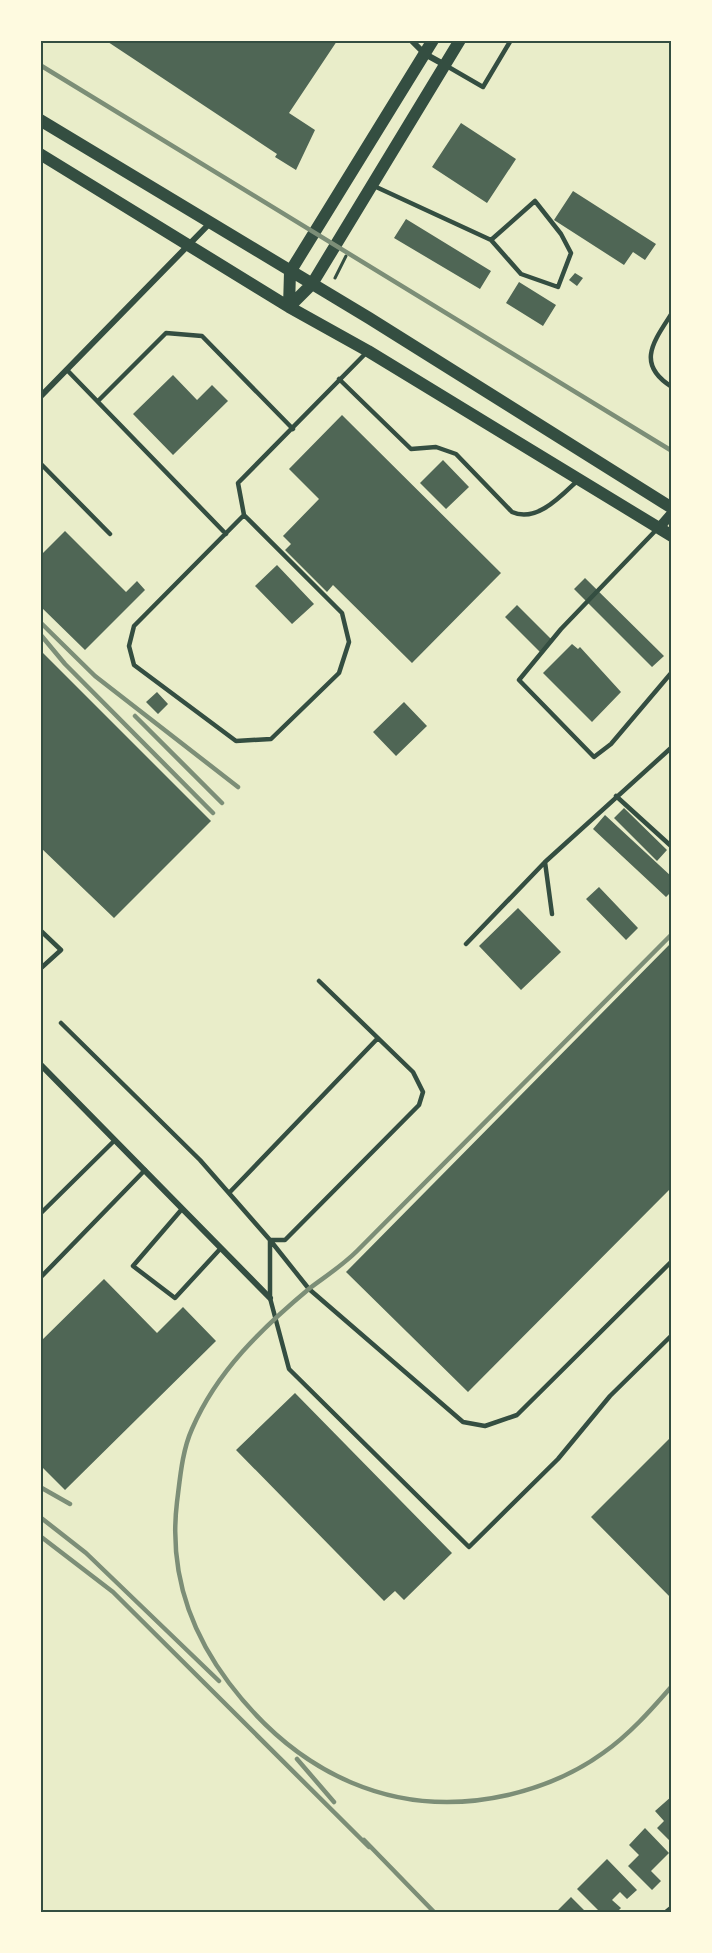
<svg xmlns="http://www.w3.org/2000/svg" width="712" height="1953" viewBox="0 0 712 1953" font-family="Lato,sans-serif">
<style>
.building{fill:#4f6655}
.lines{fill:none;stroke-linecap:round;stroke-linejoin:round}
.path{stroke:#344e41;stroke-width:3}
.service{stroke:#344e41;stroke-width:4.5}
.minor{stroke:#344e41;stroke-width:6}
.tertiary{stroke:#344e41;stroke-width:10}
.secondary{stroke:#344e41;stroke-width:12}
.rail{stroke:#7c8e77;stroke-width:4.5}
.neatline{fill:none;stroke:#344e41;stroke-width:2}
</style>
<rect width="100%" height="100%" fill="#e9edc9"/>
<!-- building -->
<path class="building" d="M 105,40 L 335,40 L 337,41 L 289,113 L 315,130 L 296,170 L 275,157 L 277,154 Z
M 461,123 L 516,159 L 487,203 L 432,167 Z
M 573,191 L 656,244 L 645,260 L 633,252 L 624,265 L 554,220 Z
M 406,219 L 491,271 L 480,289 L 394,238 Z
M 575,273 L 583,278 L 577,286 L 569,280 Z
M 519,282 L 556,305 L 543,326 L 506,303 Z
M 173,375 L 197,400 L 212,385 L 228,401 L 173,455 L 133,414 Z
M 342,415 L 501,573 L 412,663 L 333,585 L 327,592 L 285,550 L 291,544 L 283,536 L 319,499 L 289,469 Z
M 443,460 L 469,487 L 446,509 L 420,483 Z
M 65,531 L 126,592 L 137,581 L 145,590 L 85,650 L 40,606 L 40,556 Z
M 277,565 L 314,604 L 292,624 L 255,586 Z
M 585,578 L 664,656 L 652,667 L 574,589 Z
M 517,605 L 552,640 L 540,652 L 505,617 Z
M 572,644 L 578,649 L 580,647 L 621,692 L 592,722 L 543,673 Z
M 40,650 L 211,821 L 114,918 L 40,847 Z
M 157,692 L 168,704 L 158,714 L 146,702 Z
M 404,702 L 427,726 L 396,756 L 373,732 Z
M 624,808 L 667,850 L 657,861 L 614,818 Z
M 605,815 L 672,877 L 672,891 L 666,897 L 593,829 Z
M 599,887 L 638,928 L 626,940 L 586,899 Z
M 518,908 L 561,952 L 521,990 L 479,946 Z
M 672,942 L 672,1187 L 468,1392 L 346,1272 Z
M 104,1279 L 157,1333 L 183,1307 L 216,1341 L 65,1490 L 40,1465 L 40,1342 Z
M 295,1393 L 452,1553 L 404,1600 L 395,1591 L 384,1601 L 236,1450 Z
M 672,1436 L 672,1599 L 591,1517 Z
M 672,1796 L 672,1843 L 657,1828 L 664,1821 L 655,1811 Z
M 645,1828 L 669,1853 L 651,1871 L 661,1881 L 652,1890 L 628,1866 L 639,1855 L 629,1845 Z
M 607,1859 L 637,1890 L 627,1899 L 620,1892 L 612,1900 L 621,1908 L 617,1912 L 600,1912 L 577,1889 Z
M 571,1897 L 586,1912 L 556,1912 Z"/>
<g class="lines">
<!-- path -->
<path class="path" d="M 335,278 L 346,256"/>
<!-- service -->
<path class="service" d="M 445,65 L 483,87 L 511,40
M 374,186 L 491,240
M 535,201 L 561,234 L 571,253 L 558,287 L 521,274 L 491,240 Z
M 672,313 C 654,341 635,364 672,387
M 67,370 L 226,534
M 339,379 L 411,449 L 436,447 L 456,454 L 512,512 C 536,523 560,497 577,481
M 99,400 L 166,333 L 202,336 L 293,429
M 40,463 L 110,534
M 244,515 L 342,613 L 349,642 L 339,673 L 271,739 L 236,741 L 134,665 L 129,646 L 134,626 L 244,515 L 238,483 L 367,352
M 658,528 L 561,629 L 519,680 L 594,757 L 611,744 L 672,672
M 616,796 L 671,846
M 545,862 L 672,747
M 40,930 L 61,950 L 40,969
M 466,944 L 545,862 L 552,914
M 61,1023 L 200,1160 L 270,1240 L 270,1298 L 289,1369 L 469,1547 L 558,1459 L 610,1396 L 672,1335
M 229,1193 L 378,1038
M 182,1209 L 133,1266 L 175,1298 L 221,1248
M 40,1214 L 115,1140
M 270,1240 L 309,1289 L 463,1422 L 485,1426 L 517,1415 L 672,1261
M 270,1240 L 285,1240 L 419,1105 L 423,1092 L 413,1072 L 319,981
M 40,1278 L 145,1170"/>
<!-- minor -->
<path class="minor" d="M 411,40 L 425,54 L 445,65
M 40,397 L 211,222
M 40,1064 L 270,1298
M 667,1912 L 672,1908"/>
<!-- tertiary -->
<path class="tertiary" d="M 659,528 L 672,513"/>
<!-- secondary -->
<path class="secondary" d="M 40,120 L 369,318 L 672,508
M 40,154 L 289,307 L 368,351 L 672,536
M 289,307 L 312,284 L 460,40
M 289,307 L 290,272 L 433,40"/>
<!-- rail -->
<path class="rail" d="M 40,65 L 672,451
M 40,622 L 95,676 L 238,787
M 40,634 L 65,664 L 213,813
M 135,716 L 222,803
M 672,934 C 567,1039 462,1146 357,1251 C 343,1265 326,1276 310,1288 C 262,1328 217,1371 192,1429 C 182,1451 180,1479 177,1502 C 169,1569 189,1630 229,1683 C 297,1773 394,1821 508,1795 C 542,1787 574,1774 603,1753 C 629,1735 651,1710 672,1686
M 40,1487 L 70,1504
M 40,1517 L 86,1553 L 219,1681
M 40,1536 L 113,1592 L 369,1847
M 297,1759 L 334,1802
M 364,1840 L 434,1912"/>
</g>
<!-- border -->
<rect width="712" height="1953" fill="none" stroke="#fefae0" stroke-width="84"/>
<rect x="42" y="42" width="628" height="1869" class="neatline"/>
</svg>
